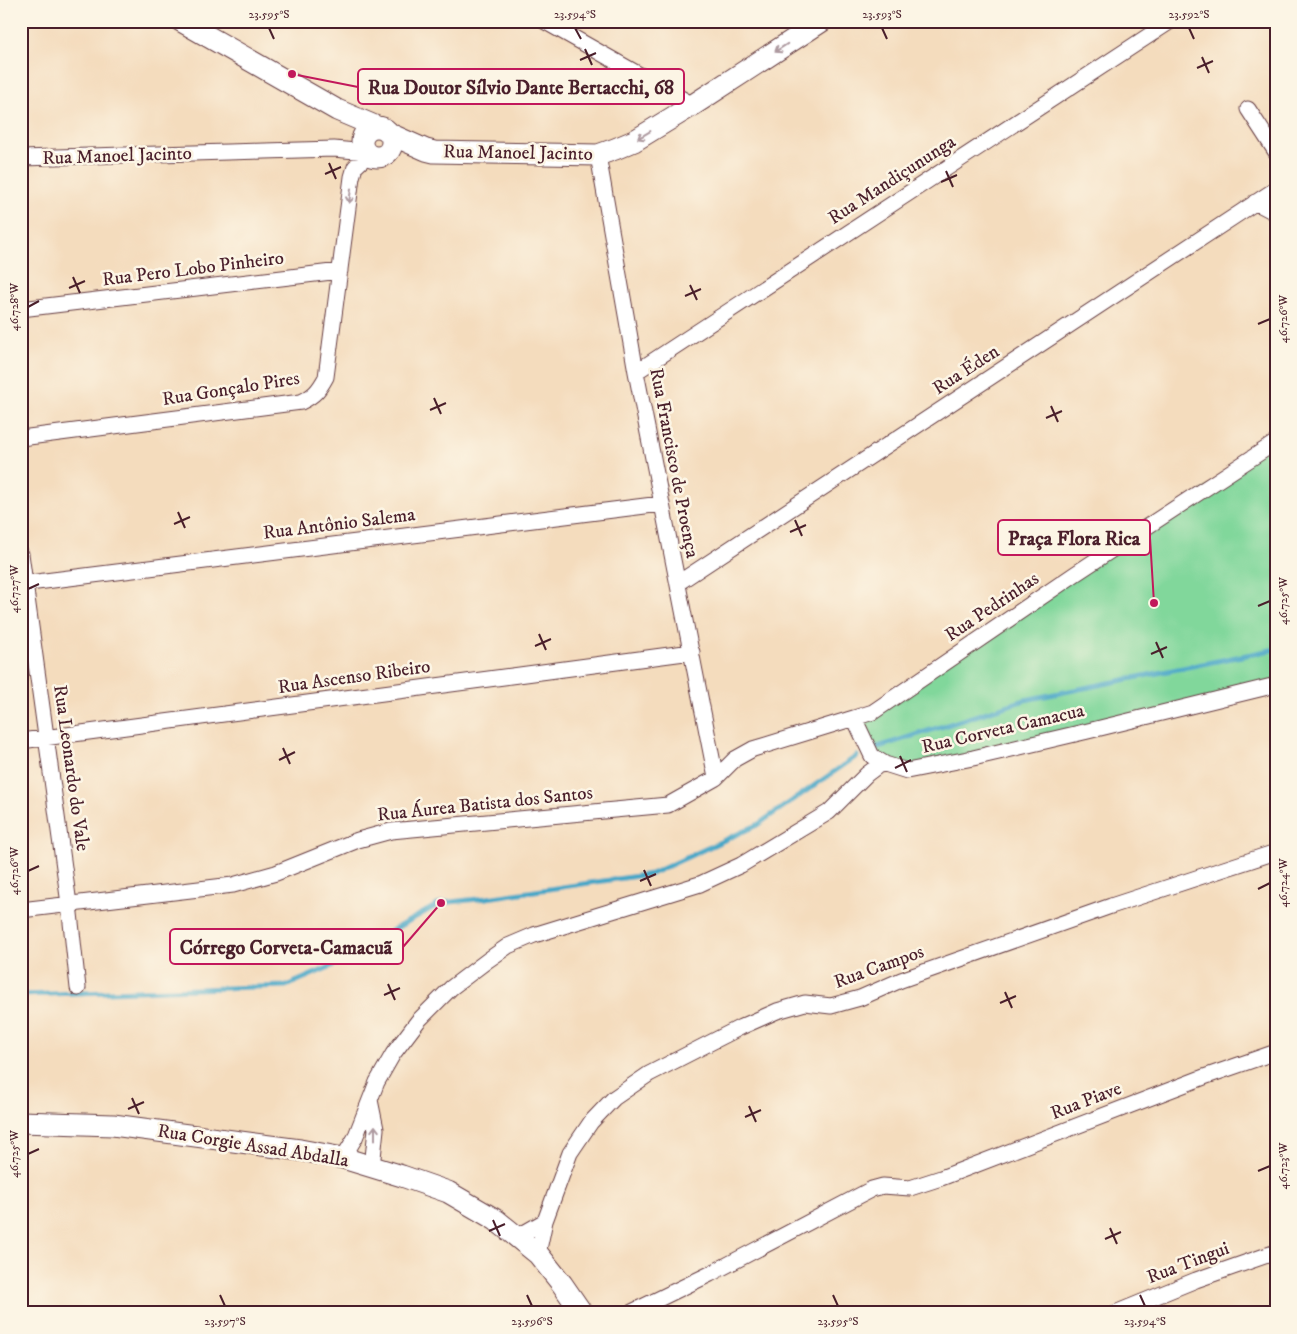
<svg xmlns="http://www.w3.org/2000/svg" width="1297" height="1334" viewBox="0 0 1297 1334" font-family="'IM FELL DW Pica',serif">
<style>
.green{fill:#81d79b;stroke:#667b63}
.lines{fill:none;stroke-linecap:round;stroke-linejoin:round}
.stream{stroke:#48a7c7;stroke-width:5}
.street-casing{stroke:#643b41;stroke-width:17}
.secondary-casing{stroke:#643b41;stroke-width:23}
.street{stroke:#fff;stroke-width:15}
.secondary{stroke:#fff;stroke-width:21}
.oneway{stroke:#ae9aa0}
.ticks{fill:none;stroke:#4a1f2b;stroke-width:2}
.labels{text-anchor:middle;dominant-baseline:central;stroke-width:5;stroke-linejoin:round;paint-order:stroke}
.street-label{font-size:19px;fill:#4a1f2b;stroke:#fcf5e5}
.leader{fill:none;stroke:#c2185b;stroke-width:2}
.callout-dot{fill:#c2185b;stroke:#fcf5e5;stroke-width:2}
.callout{fill:#fcf5e5;stroke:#c2185b;stroke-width:2}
.callout-label{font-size:20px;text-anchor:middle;font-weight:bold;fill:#4a1f2b}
.neatline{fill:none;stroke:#4a1f2b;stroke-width:2}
.ticks-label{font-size:12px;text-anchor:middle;fill:#4a1f2b}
</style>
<rect width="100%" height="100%" fill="#fcf5e5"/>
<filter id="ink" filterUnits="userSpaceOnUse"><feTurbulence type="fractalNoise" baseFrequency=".02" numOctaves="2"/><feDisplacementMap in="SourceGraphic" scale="10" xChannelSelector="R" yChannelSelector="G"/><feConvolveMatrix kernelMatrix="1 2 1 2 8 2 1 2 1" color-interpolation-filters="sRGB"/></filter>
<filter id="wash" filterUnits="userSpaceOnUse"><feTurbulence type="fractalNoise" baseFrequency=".0096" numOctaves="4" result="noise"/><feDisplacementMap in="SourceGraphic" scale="20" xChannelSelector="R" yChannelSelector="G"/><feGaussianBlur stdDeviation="1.12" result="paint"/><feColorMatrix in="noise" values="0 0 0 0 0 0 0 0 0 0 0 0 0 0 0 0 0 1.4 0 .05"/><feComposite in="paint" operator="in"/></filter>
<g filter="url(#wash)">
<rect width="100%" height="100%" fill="#f4dcbd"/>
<!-- green -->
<path class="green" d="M 1276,442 L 1276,685 L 907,771 L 885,764 L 854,718 Z"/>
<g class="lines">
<!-- stream -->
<path class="stream" d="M 875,748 L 1025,700 L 1276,649
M 21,995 L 286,986 L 355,956 L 396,928 L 441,903 L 487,898 L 651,874 L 757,825 L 857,756"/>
</g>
</g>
<g filter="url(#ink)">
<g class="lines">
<defs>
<path id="street" d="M 544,21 L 693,105
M 1248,109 L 1276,152
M 598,155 L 636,372 L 716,778
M 21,158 L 334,149 L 366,152
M 1255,202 L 1276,213
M 21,309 L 340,271
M 636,372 L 1171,21
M 21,438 L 301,402 C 314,396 319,390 326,377 L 352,177 L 355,167 L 369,154
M 21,554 L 69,904 L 78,988
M 678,583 L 1276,189
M 21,584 L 661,504
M 854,718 L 873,712 L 1075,574 L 1276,442
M 21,741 L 692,652
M 21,910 L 233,885 L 276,873 L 358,840 L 391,831 L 668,805 L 716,778 L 735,759 L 753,749 L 854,718 L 872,756 L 885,764 L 907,771 L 973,758 L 1088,731 L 1276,685
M 370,1100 L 376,1129 L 372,1167
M 343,1158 L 355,1138 L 377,1082 L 393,1054 L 418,1021 L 451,988 L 488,960 L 508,946 L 534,935 L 700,884 L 741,865 L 829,812 L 867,774 L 879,765 L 885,764
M 517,1237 L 545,1221
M 538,1254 L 545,1221 L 570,1153 L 591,1122 L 614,1098 L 649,1074 L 741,1027 L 777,1011 L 805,1003 L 831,1006 L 860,998 L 901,980 L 1111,906 L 1276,852
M 630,1313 L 710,1274 L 872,1189 L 883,1186 L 910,1188 L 941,1178 L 1204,1077 L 1276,1052
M 1115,1313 L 1196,1280 L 1276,1252"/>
<path id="secondary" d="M 181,21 L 337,110 L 377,127
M362 142a15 15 0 1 1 30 0a15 15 0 1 1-30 0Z
M 390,134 L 426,150 L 434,152 L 598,155 L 615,149 L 634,141 L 693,105 L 822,21
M 21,1122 L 113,1125 L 300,1150 L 343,1158 L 402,1176 L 448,1192 L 496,1220 L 538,1254 L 562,1284 L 582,1313"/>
</defs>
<!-- street casing -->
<use href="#street" class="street-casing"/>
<!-- secondary casing -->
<use href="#secondary" class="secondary-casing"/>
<!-- street -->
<use href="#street" class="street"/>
<!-- secondary -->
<use href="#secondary" class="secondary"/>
</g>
<!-- one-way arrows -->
<defs><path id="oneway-shaft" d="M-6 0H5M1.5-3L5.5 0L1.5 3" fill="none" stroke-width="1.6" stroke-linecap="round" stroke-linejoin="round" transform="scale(1.25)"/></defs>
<g class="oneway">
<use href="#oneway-shaft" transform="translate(781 48) rotate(147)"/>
<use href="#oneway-shaft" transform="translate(644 135) rotate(149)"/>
<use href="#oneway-shaft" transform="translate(350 196) rotate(98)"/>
<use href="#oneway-shaft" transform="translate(375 1133) rotate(-90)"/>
</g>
</g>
<!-- ticks -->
<path class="ticks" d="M 269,28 L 274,39M 575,28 L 581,39M 882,28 L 887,39M 1189,28 L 1194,39M 585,49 L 592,65M 1202,57 L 1209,73M 580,60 L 596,53M 1197,68 L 1213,61M 329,163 L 336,179M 946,171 L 953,187M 325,174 L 341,167M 941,182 L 957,175M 73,277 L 80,293M 690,285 L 697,300M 69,288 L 85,281M 685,296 L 701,289M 28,307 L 39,301M 1258,324 L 1270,319M 434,398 L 441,414M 1051,406 L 1058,422M 430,410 L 446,403M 1046,418 L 1062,411M 178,512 L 185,528M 795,520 L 802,536M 174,524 L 190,517M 790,532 L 806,525M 28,589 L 39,584M 1258,606 L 1270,601M 539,634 L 546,650M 1156,642 L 1163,658M 535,646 L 551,639M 1151,654 L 1167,647M 283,748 L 290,764M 900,756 L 907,772M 279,760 L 295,752M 895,768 L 911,760M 644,870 L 651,886M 28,871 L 39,866M 640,881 L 656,874M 1258,889 L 1270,883M 388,984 L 395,1000M 1005,992 L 1012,1008M 384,995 L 400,988M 1000,1003 L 1016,996M 132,1098 L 139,1114M 749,1106 L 756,1122M 128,1109 L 144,1102M 745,1117 L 761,1110M 28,1154 L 39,1149M 1258,1171 L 1270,1166M 493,1220 L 500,1236M 1110,1228 L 1117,1244M 489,1231 L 505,1224M 1105,1239 L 1121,1232M 220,1295 L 225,1306M 527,1295 L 532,1306M 833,1295 L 838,1306M 1140,1295 L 1145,1306"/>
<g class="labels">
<!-- street labels -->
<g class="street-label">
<text transform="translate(518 153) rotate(1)">Rua Manoel Jacinto</text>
<text transform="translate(117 156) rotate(-2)">Rua Manoel Jacinto</text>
<text transform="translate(892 180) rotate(-33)">Rua Mandiçununga</text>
<text transform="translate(193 269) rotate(-7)">Rua Pero Lobo Pinheiro</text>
<text transform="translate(966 370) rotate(-33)">Rua Éden</text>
<text transform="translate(231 389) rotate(-9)">Rua Gonçalo Pires</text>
<text transform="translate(674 463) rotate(79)">Rua Francisco de Proença</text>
<text transform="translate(339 524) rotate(-7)">Rua Antônio Salema</text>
<text transform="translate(992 607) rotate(-34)">Rua Pedrinhas</text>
<text transform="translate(354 677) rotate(-8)">Rua Ascenso Ribeiro</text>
<text transform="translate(1003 729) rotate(-13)">Rua Corveta Camacua</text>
<text transform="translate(71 768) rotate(82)">Rua Leonardo do Vale</text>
<text transform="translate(485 804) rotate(-6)">Rua Áurea Batista dos Santos</text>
<text transform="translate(879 967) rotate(-20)">Rua Campos</text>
<text transform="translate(1086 1101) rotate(-21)">Rua Piave</text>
<text transform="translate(253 1146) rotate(9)">Rua Corgie Assad Abdalla</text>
<text transform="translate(1188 1263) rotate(-21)">Rua Tingui</text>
</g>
</g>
<!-- callouts -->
<path class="leader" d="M292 74L358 87M1154 603L1150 538M441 903L403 947"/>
<g class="callout-dot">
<circle cx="292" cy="74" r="5"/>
<circle cx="1154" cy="603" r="5"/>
<circle cx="441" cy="903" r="5"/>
</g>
<g class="callout">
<rect x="358" y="69" width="326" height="35" rx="5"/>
<rect x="998" y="520" width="152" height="35" rx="5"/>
<rect x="170" y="929" width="233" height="35" rx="5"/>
</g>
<g class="callout-label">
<text x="521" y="94">Rua Doutor Sílvio Dante Bertacchi, 68</text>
<text x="1074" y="545">Praça Flora Rica</text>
<text x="286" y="954">Córrego Corveta-Camacuã</text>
</g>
<!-- margin -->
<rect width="1297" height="1334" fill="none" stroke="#fcf5e5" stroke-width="55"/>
<rect x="28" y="28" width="1242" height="1278" class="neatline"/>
<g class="ticks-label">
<text x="269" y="18">23.595°S</text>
<text x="575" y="18">23.594°S</text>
<text x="882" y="18">23.593°S</text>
<text x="1189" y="18">23.592°S</text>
<text transform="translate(14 307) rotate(-90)" y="4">46.728°W</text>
<text transform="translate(1283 319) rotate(-90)" y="4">46.726°W</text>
<text transform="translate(14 589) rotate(-90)" y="4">46.727°W</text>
<text transform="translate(1283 601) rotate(-90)" y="4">46.725°W</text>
<text transform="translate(14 871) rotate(-90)" y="4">46.726°W</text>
<text transform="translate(1283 883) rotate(-90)" y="4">46.724°W</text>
<text transform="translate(14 1154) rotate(-90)" y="4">46.725°W</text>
<text transform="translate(1283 1166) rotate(-90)" y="4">46.723°W</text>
<text x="225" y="1325">23.597°S</text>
<text x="532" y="1325">23.596°S</text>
<text x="838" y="1325">23.595°S</text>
<text x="1145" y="1325">23.594°S</text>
</g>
</svg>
